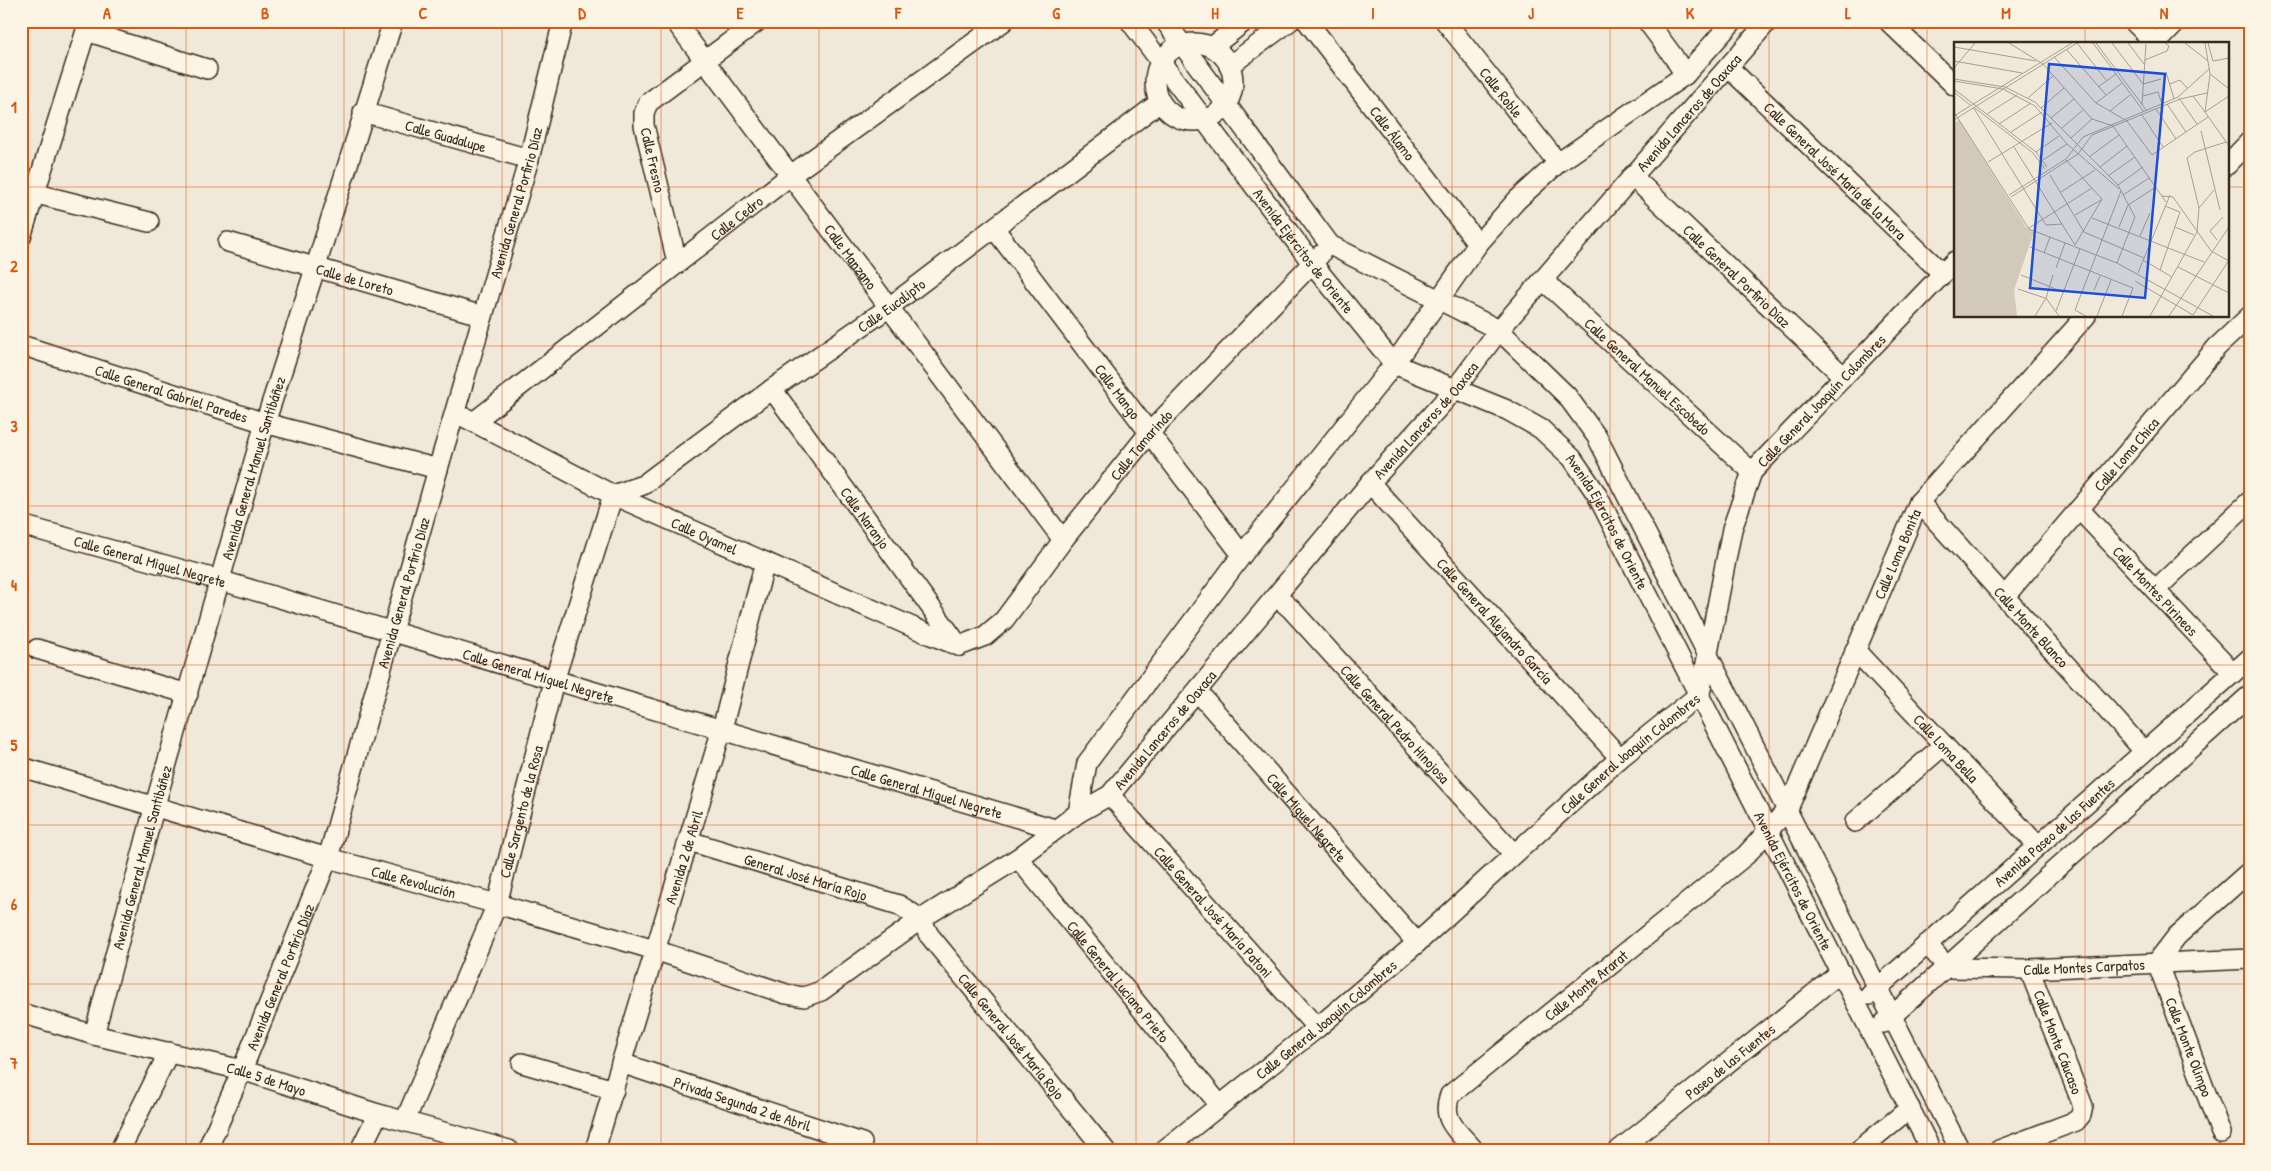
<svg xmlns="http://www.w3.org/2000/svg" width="2271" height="1171" viewBox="0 0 2271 1171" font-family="'Patrick Hand',sans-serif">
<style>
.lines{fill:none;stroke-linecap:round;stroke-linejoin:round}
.minor-casing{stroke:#3b2a1e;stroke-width:22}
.minor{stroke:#fcf5e5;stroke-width:19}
.grid{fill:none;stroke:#df570d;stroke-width:1;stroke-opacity:0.55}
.labels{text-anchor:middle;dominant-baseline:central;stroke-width:4;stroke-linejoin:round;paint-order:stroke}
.street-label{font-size:15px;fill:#3b2a1e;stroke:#fcf5e5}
.inset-road{fill:none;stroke:#a89d8e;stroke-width:1}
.view{fill:#1d4ed8;fill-opacity:0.15;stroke:#1d4ed8;stroke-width:2.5}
.inset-edge{fill:none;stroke:#3b2a1e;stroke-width:2.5}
.neatline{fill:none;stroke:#df570d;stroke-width:2}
.grid-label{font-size:16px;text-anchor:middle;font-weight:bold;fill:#df570d}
</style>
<rect width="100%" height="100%" fill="#f0e9d9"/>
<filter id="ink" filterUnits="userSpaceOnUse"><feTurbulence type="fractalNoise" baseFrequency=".02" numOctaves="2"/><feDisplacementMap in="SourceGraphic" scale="10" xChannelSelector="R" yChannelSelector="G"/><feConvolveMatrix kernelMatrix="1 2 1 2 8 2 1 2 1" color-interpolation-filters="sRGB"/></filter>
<g filter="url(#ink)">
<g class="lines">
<defs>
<g id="minor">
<path id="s1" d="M675 21 1063 540"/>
<path id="s2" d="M1130 21 1312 263 1394 364 1507 410 1541 429 1572 458 1596 493 1931 1150"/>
<path d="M1165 21 1330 245 1499 330 1567 396 1597 437 1960 1150"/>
<path id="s3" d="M1307 21 1478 244"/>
<path id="s4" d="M1445 21 1558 163"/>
<path d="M1647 21 1673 56 1685 75"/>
<path d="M1888 21 1955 86"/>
<path d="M2133 21 2156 44 2178 21"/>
<path d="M86 31 207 69"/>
<circle cx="1194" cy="82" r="39"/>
<path d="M1212 47 1245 21"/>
<path d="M1229 66 1290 21"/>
<path id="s5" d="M1728 67 1943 274"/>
<path id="s6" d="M363 112 529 159"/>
<path d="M2227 165 2250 141"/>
<path id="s7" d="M1632 176 1843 376"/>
<path d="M21 190 149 222"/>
<path id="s8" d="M994 228 1242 555"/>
<path d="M21 237 89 21"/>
<path id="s9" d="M228 242 483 316"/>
<path d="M677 262 644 125V113L648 103 758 21"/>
<path id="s10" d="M1543 280 1752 472"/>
<path id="s11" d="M21 345 265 423 438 469"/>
<path id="s12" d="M772 389 959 646"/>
<path id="s13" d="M466 418 613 495 926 633 959 646"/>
<path id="s14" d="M475 421 791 175 1004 21"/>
<path id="s15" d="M1370 483 1620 758"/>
<path id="s16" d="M1919 502 2144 751"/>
<path id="s17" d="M2079 509 2233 673"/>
<path id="s18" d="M21 525 219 580 1055 829"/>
<path d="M2155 590 2250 501"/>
<path id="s19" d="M2006 595 2217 347 2250 316"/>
<path id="s20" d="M1276 596 1291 609 1514 854"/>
<path id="s21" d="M959 646 985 636 1004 620 1063 540 1149 433 1320 255"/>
<path d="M37 649 188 694"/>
<path id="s22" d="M1855 650 2038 846"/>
<path id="s23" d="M1198 692 1417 943"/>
<path id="s24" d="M21 767 328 858 497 904 655 950 786 994 804 997 821 991 921 919 1018 858 1078 813 1110 795 1370 483 1456 388 1499 330 1768 21"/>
<path id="s25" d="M1110 795 1317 1028"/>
<path d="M1078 813 1087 763 1242 555 1394 364 1478 244 1517 200 1558 163 1685 75 1733 21"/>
<path d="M1855 822 1944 745"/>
<path id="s26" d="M689 841 899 905 921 919 929 935 1105 1150"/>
<path id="s27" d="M1018 858 1219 1104"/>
<path id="s28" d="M1927 944 1948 968 2029 969 2250 959"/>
<path id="s29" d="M1870 995 2250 658"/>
<path id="s30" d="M21 1013 94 1035 242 1070 378 1114 509 1150"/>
<path d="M1884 1023 2250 695"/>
<path id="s31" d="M94 1035 155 805 265 423 315 269 393 21"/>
<path d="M522 1063 614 1090"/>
<path id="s32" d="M621 1063 862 1143"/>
<path id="s33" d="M405 1121 497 904 554 681 613 495 643 485 659 473 772 389 888 308 1160 102"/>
<path d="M2221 1133 2157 962 2177 936 2250 871"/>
<path d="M120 1150 169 1052"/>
<path id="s34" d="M207 1150 242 1070 328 858 438 469 529 159 563 21"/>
<path d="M360 1150 378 1114"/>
<path id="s35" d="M595 1150 722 729 765 562"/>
<path id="s36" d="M1164 1150 1317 1028 1417 943 1620 758 1700 694 1732 529 1752 472 1955 261"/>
<path id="s37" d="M1474 1150C1459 1132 1440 1120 1450 1095L1746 855 1788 809 1919 502 2086 316"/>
<path id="s38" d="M1619 1150 1841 972"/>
<path d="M1859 1150 1910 1108"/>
<path d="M1999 1150 2076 1121 2081 1115 2083 1106 2029 969"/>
</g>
</defs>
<use href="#minor" class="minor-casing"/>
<use href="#minor" class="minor"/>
</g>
</g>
<path class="grid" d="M186 21V1150M344 21V1150M502 21V1150M661 21V1150M819 21V1150M977 21V1150M1136 21V1150M1294 21V1150M1452 21V1150M1610 21V1150M1769 21V1150M1927 21V1150M2085 21V44M21 187H1955M2227 187H2250M2085 316V1150M21 346H2250M21 506H2250M21 665H2250M21 825H2250M21 984H2250"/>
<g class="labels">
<g class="street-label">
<text stroke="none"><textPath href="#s4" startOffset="91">Calle Roble</textPath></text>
<text stroke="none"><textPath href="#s24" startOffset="2079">Avenida Lanceros de Oaxaca</textPath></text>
<text stroke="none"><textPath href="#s3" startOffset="141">Calle Álamo</textPath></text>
<text stroke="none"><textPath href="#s6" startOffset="86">Calle Guadalupe</textPath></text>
<text transform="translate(653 160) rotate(77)">Calle Fresno</text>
<text stroke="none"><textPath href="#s5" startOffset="149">Calle General José María de la Mora</textPath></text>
<text stroke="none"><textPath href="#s34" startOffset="998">Avenida General Porfirio Díaz</textPath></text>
<text stroke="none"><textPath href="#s14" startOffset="331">Calle Cedro</textPath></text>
<text stroke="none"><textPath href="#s2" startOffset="288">Avenida Ejércitos de Oriente</textPath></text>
<text stroke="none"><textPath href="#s1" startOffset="294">Calle Manzano</textPath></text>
<text stroke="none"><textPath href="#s7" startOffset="145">Calle General Porfirio Díaz</textPath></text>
<text stroke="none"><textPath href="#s9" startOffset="132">Calle de Loreto</textPath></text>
<text stroke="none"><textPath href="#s33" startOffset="999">Calle Eucalipto</textPath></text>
<text stroke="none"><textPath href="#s10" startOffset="142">Calle General Manuel Escobedo</textPath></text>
<text stroke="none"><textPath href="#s8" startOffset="205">Calle Mango</textPath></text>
<text stroke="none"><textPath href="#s11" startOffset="158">Calle General Gabriel Paredes</textPath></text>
<text stroke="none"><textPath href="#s36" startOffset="1032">Calle General Joaquín Colombres</textPath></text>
<text stroke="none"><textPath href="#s24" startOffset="1674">Avenida Lanceros de Oaxaca</textPath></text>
<text stroke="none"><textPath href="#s21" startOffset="275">Calle Tamarindo</textPath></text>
<text stroke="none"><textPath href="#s19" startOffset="185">Calle Loma Chica</textPath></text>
<text stroke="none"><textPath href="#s31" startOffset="589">Avenida General Manuel Santibáñez</textPath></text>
<text stroke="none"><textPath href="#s12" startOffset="159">Calle Naranjo</textPath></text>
<text stroke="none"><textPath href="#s2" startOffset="709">Avenida Ejércitos de Oriente</textPath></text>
<text stroke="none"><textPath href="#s13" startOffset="266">Calle Oyamel</textPath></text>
<text stroke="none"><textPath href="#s37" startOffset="785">Calle Loma Bonita</textPath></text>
<text stroke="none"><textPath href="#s18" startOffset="134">Calle General Miguel Negrete</textPath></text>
<text stroke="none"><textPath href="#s17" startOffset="112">Calle Montes Pirineos</textPath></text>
<text stroke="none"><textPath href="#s34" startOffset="592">Avenida General Porfirio Díaz</textPath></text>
<text stroke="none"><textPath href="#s15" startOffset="186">Calle General Alejandro García</textPath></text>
<text stroke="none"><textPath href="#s16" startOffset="168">Calle Monte Blanco</textPath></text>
<text stroke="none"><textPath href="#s18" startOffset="539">Calle General Miguel Negrete</textPath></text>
<text stroke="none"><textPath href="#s20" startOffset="175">Calle General Pedro Hinojosa</textPath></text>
<text stroke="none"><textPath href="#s24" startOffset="1269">Avenida Lanceros de Oaxaca</textPath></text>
<text stroke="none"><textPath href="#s22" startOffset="134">Calle Loma Bella</textPath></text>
<text stroke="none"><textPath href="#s36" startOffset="612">Calle General Joaquín Colombres</textPath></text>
<text stroke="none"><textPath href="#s18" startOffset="944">Calle General Miguel Negrete</textPath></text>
<text stroke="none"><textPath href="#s33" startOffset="331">Calle Sargento de la Rosa</textPath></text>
<text stroke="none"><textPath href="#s23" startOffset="166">Calle Miguel Negrete</textPath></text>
<text stroke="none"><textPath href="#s29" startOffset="246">Avenida Paseo de las Fuentes</textPath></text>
<text stroke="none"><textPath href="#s35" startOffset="306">Avenida 2 de Abril</textPath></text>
<text stroke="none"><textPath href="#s31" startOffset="184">Avenida General Manuel Santibáñez</textPath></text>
<text stroke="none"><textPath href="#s26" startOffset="122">General José María Rojo</textPath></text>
<text stroke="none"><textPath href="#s2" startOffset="1114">Avenida Ejércitos de Oriente</textPath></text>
<text stroke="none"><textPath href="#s24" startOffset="409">Calle Revolución</textPath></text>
<text stroke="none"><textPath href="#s25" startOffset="156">Calle General José María Patoni</textPath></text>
<text stroke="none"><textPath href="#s28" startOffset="168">Calle Montes Carpatos</textPath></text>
<text stroke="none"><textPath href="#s34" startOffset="188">Avenida General Porfirio Díaz</textPath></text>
<text stroke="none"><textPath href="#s27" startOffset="159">Calle General Luciano Prieto</textPath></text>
<text stroke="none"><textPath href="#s37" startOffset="239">Calle Monte Ararat</textPath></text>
<text stroke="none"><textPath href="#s36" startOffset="208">Calle General Joaquín Colombres</textPath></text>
<text stroke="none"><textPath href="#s26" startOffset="394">Calle General José María Rojo</textPath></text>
<text transform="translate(2058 1042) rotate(69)">Calle Monte Cáucaso</text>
<text transform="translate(2189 1047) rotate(69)">Calle Monte Olimpo</text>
<text stroke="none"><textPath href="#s38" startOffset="142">Paseo de las Fuentes</textPath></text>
<text stroke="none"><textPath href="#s30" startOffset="254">Calle 5 de Mayo</textPath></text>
<text stroke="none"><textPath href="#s32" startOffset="128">Privada Segunda 2 de Abril</textPath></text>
</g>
</g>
<g transform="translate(1954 42)">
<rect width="275" height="275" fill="#f0e9d9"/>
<path d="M5 78 72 185 80 190 60 248 63 274H0V81Z" fill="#d2c9ba"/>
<path class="inset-road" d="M55 1 89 22 138 77 159 84 212 160M123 1 153 39M139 1 190 70M142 1 193 69M158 1 189 42 207 37M174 1 190 22M231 1 254 19M251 1 256 32 251 70 275 104M254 1 259 19 275 16M0 5 82 19M112 7 152 53M100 15 142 61 173 79 198 113 254 75M191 18 213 9 215 4 211 1M0 19 68 31M0 26 21 1M212 30 220 57M256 32 275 47M0 37 51 45 81 60 164 143 181 175 163 221M0 39 49 47 81 64 113 102 165 147M216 42 226 38 233 46M144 45 162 32M0 47 82 110 93 125M0 50 16 63M189 54 204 50 208 62M239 54 251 70 275 54M74 56 99 34M225 56 243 82M142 61 168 41M213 62 232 90M188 63 192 2M19 65 92 183 108 182M21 66 79 111 91 127M87 66 110 46M202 67 222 97M156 69 176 53M0 70 75 187 163 221 259 274M33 72 63 53M188 73 209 105M0 74 118 1M97 76 120 57M0 78 123 1M45 82 77 61M108 86 129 68M247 89 266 168M57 90 88 70M117 96 138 77M60 105 121 203M82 110 105 94M135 115 165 93M89 118 113 102M112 118 148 157M34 120 98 81M146 125 173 104M96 133 130 190 190 216M154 134 181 115M164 143 189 125M107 150 141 128M55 153 112 117 129 95 224 55 255 27M169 153 195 136M208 154 219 155 257 209 275 219M57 155 124 112 138 93 226 57 253 51M245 166 260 148M121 173 147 158M138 176 250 220M165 185 174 163 202 145M221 185 240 193M75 186 138 146M186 194 196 171M263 198 256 189 269 175M121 203 148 157M76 205 179 246 168 274M90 211 96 195M189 218 218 235M224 225 275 251M102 226 111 201M206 228 226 170 211 164M184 231 216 153M67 233 109 250M181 239 239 273M64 247 91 256M140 248 146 234M92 256 105 274M102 269 126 207M239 273 275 218M81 274 92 256 99 233M132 274 121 268 167 149M143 274 157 238M196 274 243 190 245 166 233 116 241 110 272 100M215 274 275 185"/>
<path class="view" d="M95 22 211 32 191 256 76 246Z"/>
<rect width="275" height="275" class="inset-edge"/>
</g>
<rect width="2271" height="1171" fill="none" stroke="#fcf5e5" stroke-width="55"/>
<rect x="28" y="28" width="2216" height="1116" class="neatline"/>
<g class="grid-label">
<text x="107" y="19">A</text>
<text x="265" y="19">B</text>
<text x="423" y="19">C</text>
<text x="582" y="19">D</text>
<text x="740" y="19">E</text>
<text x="898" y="19">F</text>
<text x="1056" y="19">G</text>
<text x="1215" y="19">H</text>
<text x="1373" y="19">I</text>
<text x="1531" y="19">J</text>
<text x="1690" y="19">K</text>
<text x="1848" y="19">L</text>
<text x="2006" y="19">M</text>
<text x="2164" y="19">N</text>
<text x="14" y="113">1</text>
<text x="14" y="272">2</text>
<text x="14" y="432">3</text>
<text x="14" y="591">4</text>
<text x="14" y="751">5</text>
<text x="14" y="910">6</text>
<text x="14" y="1069">7</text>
</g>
</svg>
